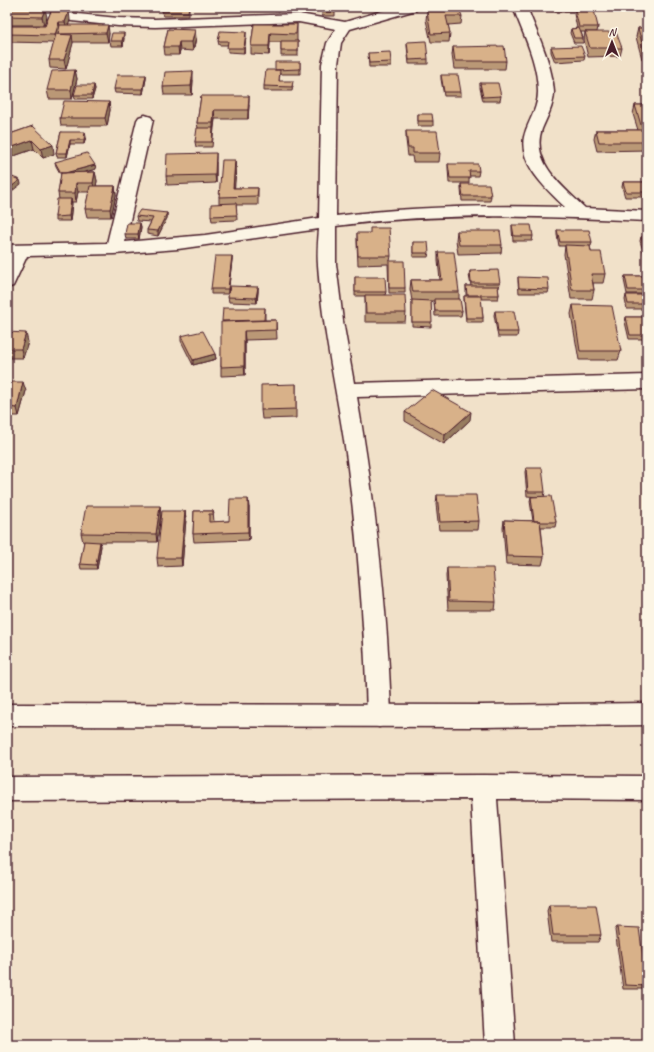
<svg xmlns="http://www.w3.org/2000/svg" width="654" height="1052" viewBox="0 0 654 1052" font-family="Caveat,sans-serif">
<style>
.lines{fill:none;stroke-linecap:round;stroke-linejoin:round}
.minor-casing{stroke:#4a1f2b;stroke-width:3}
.tertiary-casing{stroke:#4a1f2b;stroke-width:3}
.minor{fill:#fcf5e5;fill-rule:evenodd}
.tertiary{fill:#fcf5e5;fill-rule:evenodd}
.wall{fill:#ba9876;stroke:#4a1f2b}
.shaded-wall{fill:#977c60;stroke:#4a1f2b}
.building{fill:#d8b189;stroke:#4a1f2b}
</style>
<rect width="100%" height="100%" fill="#f1e1c9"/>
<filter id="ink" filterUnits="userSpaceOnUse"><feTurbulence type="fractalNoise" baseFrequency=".025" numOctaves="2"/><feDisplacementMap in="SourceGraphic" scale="8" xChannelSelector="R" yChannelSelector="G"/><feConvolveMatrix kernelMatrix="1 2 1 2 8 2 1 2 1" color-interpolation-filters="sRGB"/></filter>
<g filter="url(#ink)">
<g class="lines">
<defs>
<path id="minor" d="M7 7 118 18 155 19 299 14 345 22 395 7H418L416 10 350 29 341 43 338 64 336 216C412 206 489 205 565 207 545 188 514 160 526 130 531 117 538 106 538 92 538 62 523 34 513 7H527C537 34 552 62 554 92 554 105 547 117 542 129 530 162 564 188 585 208L647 211V221C544 216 439 212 336 226V264L343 321 354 383 647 375V389L357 397C375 502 388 609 391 716L388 724 379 727 370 724 367 716C365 630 358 545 347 460 338 395 322 330 318 265 317 253 318 241 319 229L178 249 114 254 27 256 13 286 7 288V261L9 257H7V245L107 243 137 120 139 117 145 115 151 117 153 120 125 242 205 235 319 218 322 64 327 43 336 29 299 22 155 27 118 26 7 14Z
M483 775 647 776V800L497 799 515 1045H485L471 799 7 801V777Z"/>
<path id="tertiary" d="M647 703V725L482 727 7 726V704L482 705Z"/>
</defs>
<use href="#minor" class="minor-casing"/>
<use href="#tertiary" class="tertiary-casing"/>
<use href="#minor" class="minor"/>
<use href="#tertiary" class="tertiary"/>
</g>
<path class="wall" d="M322 7H335V16H322Z
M549 7H592L591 10 598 27 597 32H581L583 38V43H574L570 33 571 29 577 28 574 14 575 11H550Z
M7 9 47 17 44 25H9L8 26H45L51 11 70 20 68 25 109 33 108 42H73L66 69 50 68 49 60 54 43 7 42Z
M189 9V16H163L162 12Z
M427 11 462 16 461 24 448 25 450 33 449 42H431L426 20Z
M254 24H297V41H298V56H281V42H270L269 55 251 54V46Z
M638 28H647V63V59H642L636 37Z
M168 29 196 38 193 51 180 50 179 55H165L164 47Z
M585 32 622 48 620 56 588 57 584 40Z
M246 36 244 53 228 52V45H219L218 41Z
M124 38 123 46H111L110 41Z
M407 42 428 59V64H409L407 46Z
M453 47 506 61 505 69H454L452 55Z
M551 47 585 56 584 60 555 62 551 52Z
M368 53 391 62V67H369Z
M300 62V74H280L279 81 293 86 292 91H264V86L275 70Z
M75 70 77 79 72 99H49L47 90Z
M146 75V79L143 94 115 93 114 89Z
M441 75 461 92V96H444L441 79Z
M193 80 192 95H164L163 87Z
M480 83 501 96 500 101H483L480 88Z
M94 85 95 89 92 99H75L74 95Z
M201 96 249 105 248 119H215L212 147H196L195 142 198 128 197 123Z
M109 102 110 110 107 126H61L60 118Z
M635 105H647V150L597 151 594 139 596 130H638L633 114Z
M418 114 433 121V126H418Z
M33 126 54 154 43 158 34 149 8 158 7 157V135Z
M406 131 440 153 439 162H413L412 156H408L406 140Z
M61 132 86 137 84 144H70L67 157H57L56 153Z
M235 160 236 168 234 188H258V205H236L237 220 212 221 211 216 219 204V197Z
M55 162 95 165 96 169 84 172H95L97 181 96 186H115L116 195 111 217H87L85 209 89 192H78L76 202H72L70 221H55V217L59 199 58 193 61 175 56 166Z
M216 162V183L167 185 166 176Z
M448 164 479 171 478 176H469V183H449L448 168Z
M623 182H647V197H625L622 187Z
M461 184 491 196 490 201H462L461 189Z
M167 213V218L158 236 147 234V230L151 222 137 221 136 216Z
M140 223 141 227 139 239H126L125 234Z
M512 225 533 236 532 241H513L512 230Z
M557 230 592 242 591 246H590L591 252 605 274 603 283H593L594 290 592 299H571L564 254 565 246H559L557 235Z
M457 231 502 245 501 253 458 254 456 240Z
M357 233 391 256 390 261 405 288V293H389L388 264 358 265 357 242Z
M641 237H647V260H646L640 241Z
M413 242 429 253 428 257H413Z
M438 252 459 292V299L462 311 461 316H435L434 301H431V327L412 326V301L410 289 411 280H440L438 261Z
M232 256V260L228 294H211V289Z
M470 271 500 283 499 288H498L499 295 498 299H481L483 318V322H466L464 301V296H466V286H471L469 275Z
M625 276H647V294H627L624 280Z
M355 277 386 292 385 295 406 313 405 322H365V296H355Z
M518 277 549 289 548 293H519L518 282Z
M258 287V292L257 303 229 302 228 297Z
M626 295H647V309H627L625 300Z
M573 305 621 351 618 360H579L571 314Z
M265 308V320H276L277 339 245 340V375L221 376V367L222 322Z
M495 311 518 332 517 337H498L494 315Z
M626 317H647V339H629L625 322Z
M7 332 28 342 23 358H7Z
M181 336 215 354 216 359 193 365 181 341Z
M7 382 26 391 19 416H7Z
M296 384V418L262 419 261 410Z
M405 412 470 420 444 444 405 421Z
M526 468 545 492 544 497 556 522 555 527H541L544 557 542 565 506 564 503 528 504 520 533 521 530 501 531 497H538L527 496 525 472Z
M437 495 479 521 478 530H439L436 504Z
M249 507V540L194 542 193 534 194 511H213L214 522 229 521Z
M185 511 186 519 182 566 158 567 157 558Z
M161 514 157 542H100L101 546 97 569H81L80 564 84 542H83L81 533Z
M447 568 496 602 495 610H448L446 576Z
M549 905 601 935 598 942H551L547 911Z
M617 927 647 986 645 989H623L615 930Z"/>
<path class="shaded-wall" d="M45 9 47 17 44 25 42 17Z
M69 11 70 20 67 30 65 22Z
M7 17 9 25 7 29Z
M59 22 61 30 58 34V38L56 43 55 35Z
M108 25 109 33 108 42 106 33Z
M195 30 196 38 193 51 192 42Z
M246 32V36L244 53V48Z
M124 33V38L123 46 122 41Z
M270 33V42L269 55V46Z
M72 35 73 43 66 69 64 60Z
M179 42 180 50 179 55 178 47Z
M75 70 77 79 72 99 71 90Z
M193 71V80L192 95 191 86Z
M146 75V79L143 94V89Z
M94 85 95 89 92 99V95Z
M249 96V105L248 119V110Z
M109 102 110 110 107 126 105 118Z
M214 110 215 119 213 131V123Z
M85 132 86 137 84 144V140Z
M32 140 34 149 8 158 7 149Z
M70 140V144L67 157V153Z
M53 145 54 154 43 158 41 149Z
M216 153V183L215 175Z
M235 160 236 168 234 197 233 188Z
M95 165 96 169 63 178 62 174Z
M95 172 97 181 95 192 93 183Z
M20 180 21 184 7 195V190Z
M76 183 78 192 76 202 75 193Z
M115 186 116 195 111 217 110 209Z
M71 199 72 204 70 221 69 216Z
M167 213V218L158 236V231Z
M140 223 141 227 139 239 138 234Z
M232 256V260L228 294V289Z
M258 287V292L257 303 256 298Z
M244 331 245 340V375L244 366Z
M26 333 28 342 23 358 21 349Z
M215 354 216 359 193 365V360Z
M23 382 26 391 19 416 17 408Z
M471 412 470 420 444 444 445 435Z
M248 499 249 507V540L248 532Z
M160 506 161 514 157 542 156 534Z
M185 511 186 519 182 566 181 558Z
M100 542 101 546 97 569 96 565Z"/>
<path class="building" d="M163 7H189L188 12H162Z
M322 7H335V12H322Z
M7 9H45L42 17 7 16Z
M575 10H594L598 27H579Z
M51 11H69L65 22H59L55 35 7 34V26H45Z
M427 11H460L462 16H446L450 33 431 34Z
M254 24H297L296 34 270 33 269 46H251Z
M60 25H108L106 33 58 34Z
M579 28 583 38H574L571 29Z
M638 28H647V51H644Z
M168 29 195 30 192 42H179L178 47H164Z
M220 31 246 32 244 48H227L228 41H218Z
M585 32H616L622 48H590Z
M112 33H124L122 41H110Z
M56 34 72 35 64 60H49Z
M281 41H298V51H281Z
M426 41 428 59 409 60 407 42Z
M504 46 506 61H455L453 47Z
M581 46 585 56 555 57 551 47Z
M390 52 391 62 369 63 368 53Z
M275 62H300V69L275 70Z
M75 70 71 90H47L52 71Z
M266 70H280L279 81H293L292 87 264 86Z
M193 71 191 86 163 87 165 72Z
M117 75H146L143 89H114Z
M441 75H458L461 92H444Z
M480 83H498L501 96 483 97Z
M77 85H94L92 95H74Z
M201 96H249L248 110H214L213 123H197Z
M64 101 109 102 105 118H60Z
M635 105H647V125H641Z
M418 114H432L433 121H418Z
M33 126 53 145 41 149 32 140 7 149V135Z
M197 128H213L212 142H195Z
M596 130H646L647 133V142H599Z
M406 131H437L440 153H413V148H408Z
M61 132H85L84 140H70L67 153H56Z
M87 153 95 165 65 173H61L55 162Z
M216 153 215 175 166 176 167 154Z
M222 160H235L233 188H258L257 196 219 197Z
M448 164H478L479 171H469L470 178H450Z
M95 172 93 183H76L75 193H58L61 173Z
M7 175 20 180 7 190Z
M623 182H647V192H626Z
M461 184H489L491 196H463Z
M90 186H115L110 209H85Z
M57 199H71L69 216 55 217Z
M236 203 237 215 211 216V204Z
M140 210 167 213 158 231 147 230 153 218 136 216Z
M127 223H140L138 234H125Z
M512 225H531L533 236H514Z
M370 228H389L391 256H358L357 233H370Z
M557 230H589L592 242H560Z
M457 231H500L502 245H459Z
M641 237H647V256Z
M413 242H428L429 253H413Z
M565 245 590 246 591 252H601L605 274H591L594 290H572Z
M438 252H454L459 292H413L411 280H442Z
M215 256H232L228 289H211Z
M389 261H404L405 288H389Z
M498 270 500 283H471L470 271Z
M625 276H647V290H628Z
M355 277H385L386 292H355Z
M518 277 548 278 549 289 519 288Z
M230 286 258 287 256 298 228 297Z
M466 286H498L499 295H467Z
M365 295H405L406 313H366Z
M626 295H647V304H628Z
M464 296H481L483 318H466Z
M434 299H460L462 311H435Z
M412 300 431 301 432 322H412Z
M573 305 612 306 621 351H580Z
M223 308H265L264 320 222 321Z
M495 311H514L518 332H498Z
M626 317H647V335H630Z
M276 320V330L244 331V366L221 367V322Z
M203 331 215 354 193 360 181 336Z
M7 332 26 333 21 349H7Z
M7 382H23L17 408 7 407Z
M296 384V409L261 410V385Z
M432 390 471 412 445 435 405 412Z
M526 468H542L545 492H528Z
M437 495H476L479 521 440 522Z
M551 496 556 522H540V521H534L531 497Z
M230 499H248V532L193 534 194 511H213L214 514H209V522L229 521Z
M86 506H160L156 534 81 533Z
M162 511H185L181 558H157Z
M504 520 540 521 544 557 507 556Z
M84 541 100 542 96 565 80 564Z
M447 568H493L496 602 449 601Z
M549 905H596L601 935H553Z
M617 927 639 928 647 986 625 985Z"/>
</g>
<rect width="654" height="1052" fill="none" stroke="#fcf5e5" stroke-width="24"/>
<rect x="12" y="12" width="630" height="1028" fill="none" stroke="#4a1f2b" stroke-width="1.5" filter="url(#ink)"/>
<g transform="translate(612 42)" stroke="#fcf5e5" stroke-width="3" paint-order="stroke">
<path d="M0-3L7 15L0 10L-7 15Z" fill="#4a1f2b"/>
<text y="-6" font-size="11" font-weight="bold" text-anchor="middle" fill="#4a1f2b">N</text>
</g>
</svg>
